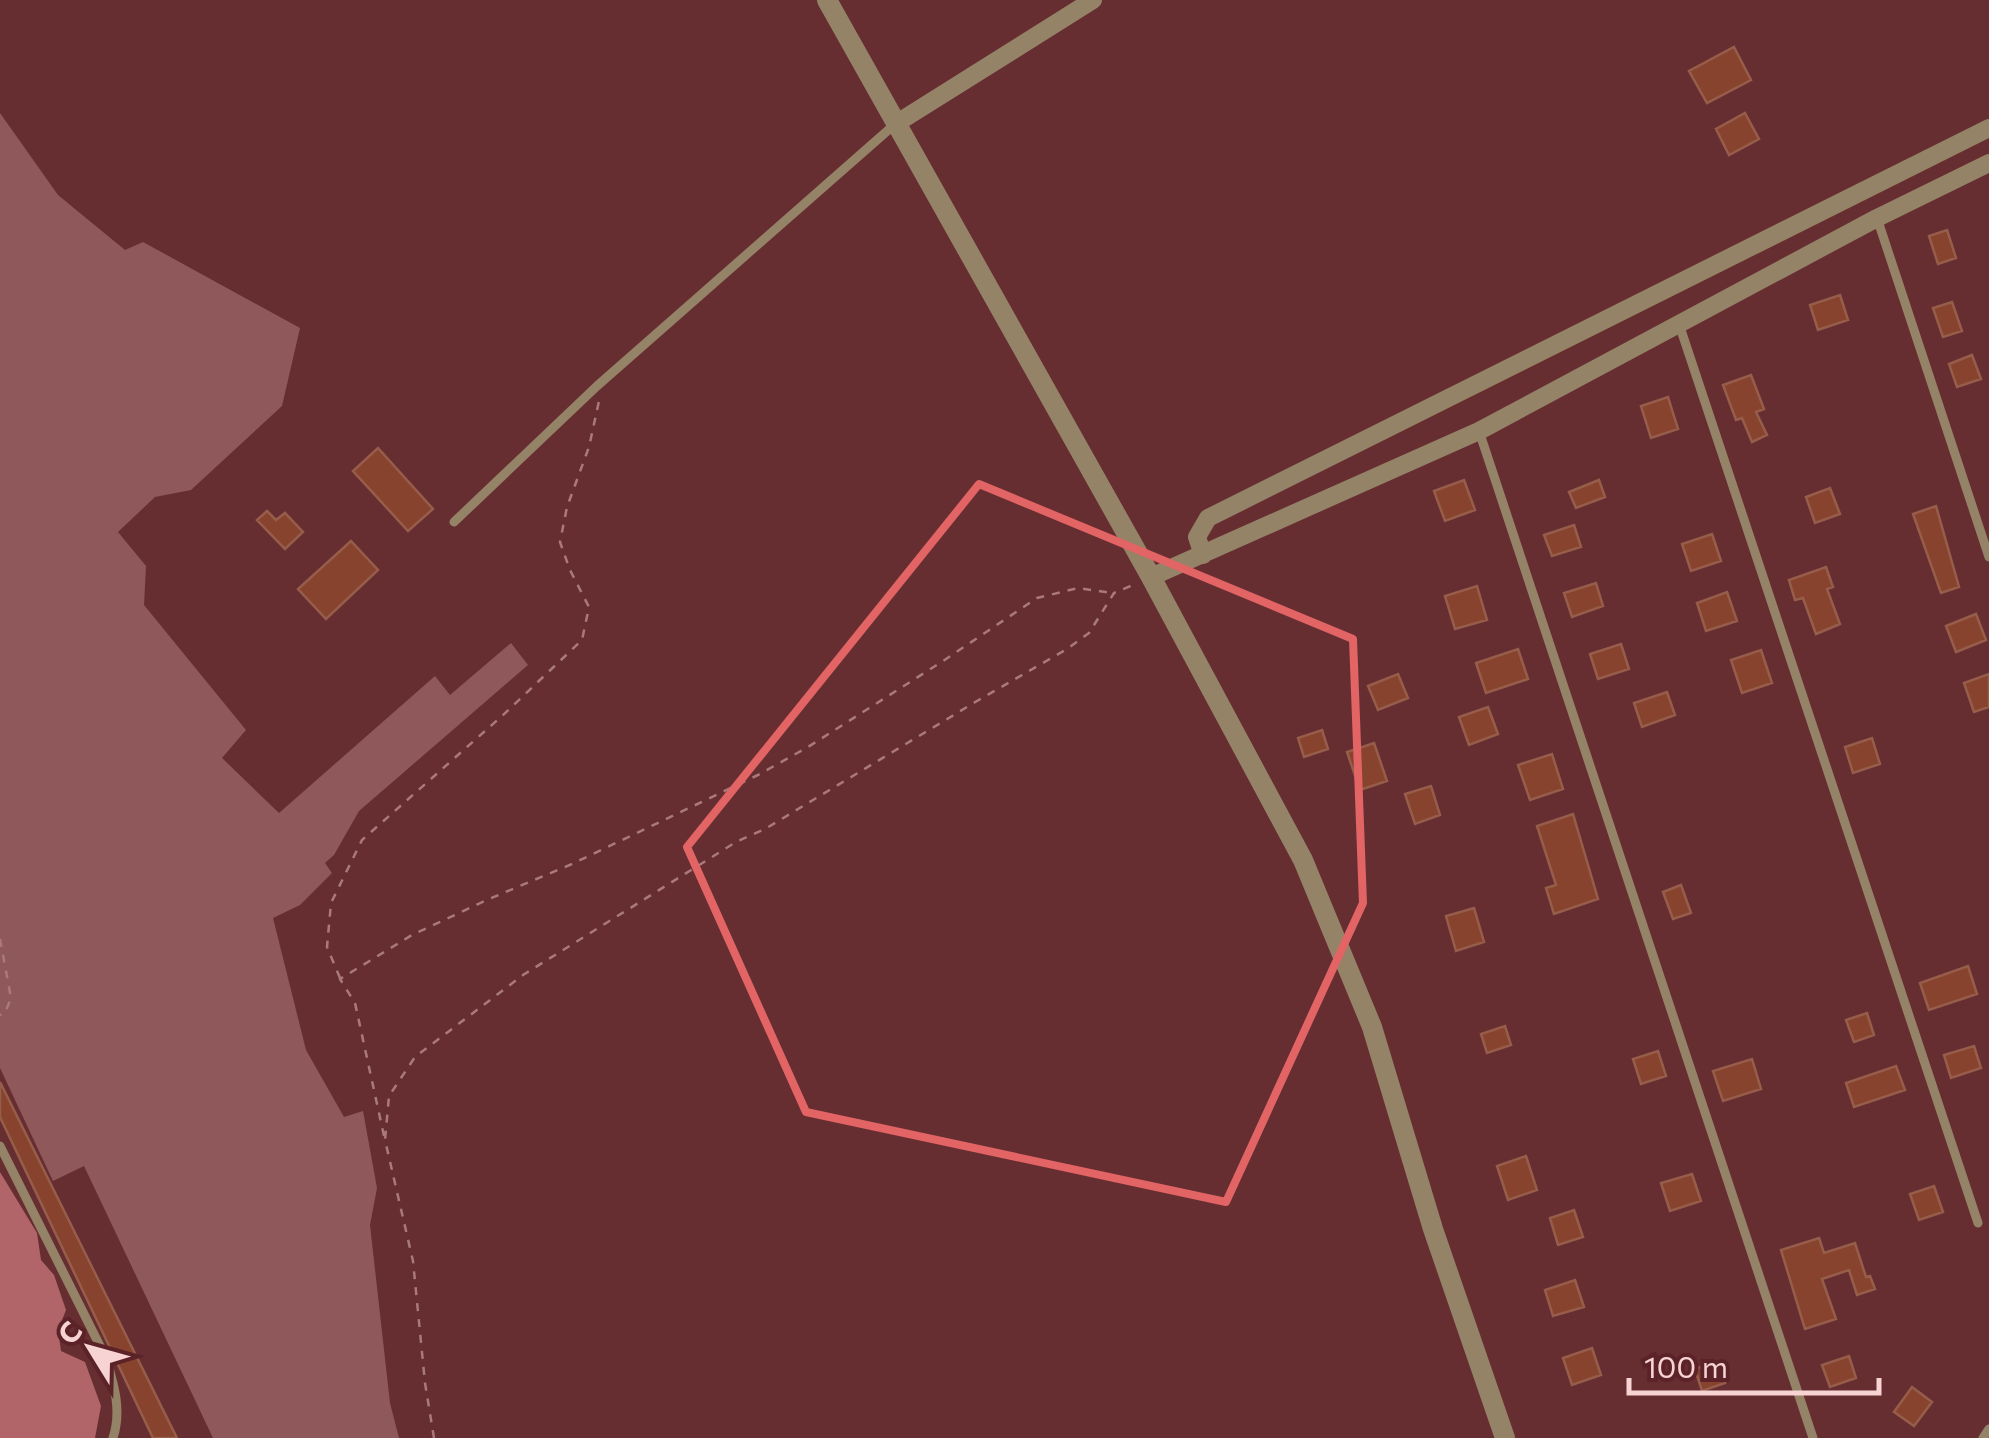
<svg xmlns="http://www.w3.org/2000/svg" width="1989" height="1438" viewBox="0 0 1989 1438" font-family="Commissioner,sans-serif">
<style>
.green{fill:#8f585a}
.forest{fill:#b16568}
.building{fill:#87432e;stroke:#975d4b;stroke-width:2.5}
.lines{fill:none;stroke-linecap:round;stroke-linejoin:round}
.path{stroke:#a9797c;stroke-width:2.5;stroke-dasharray:8 8;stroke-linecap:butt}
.service{stroke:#958368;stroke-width:9}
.minor{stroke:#958368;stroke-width:18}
.tertiary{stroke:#958368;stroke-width:20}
.marked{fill:none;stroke:#e26464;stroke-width:8;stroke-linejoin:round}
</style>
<rect width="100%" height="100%" fill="#672e32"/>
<path class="green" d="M0 113 58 195 125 250 143 242 300 328 282 406 191 490 155 497 118 532 146 566 144 605 246 730 222 758 279 813 435 676 450 695 511 643 528 665 359 811 334 855 325 863 332 873 300 905 273 918 306 1050 344 1117 363 1111 377 1188 370 1225 390 1403 399 1438H213L84 1166 53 1181 0 1068Z"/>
<path class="forest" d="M0 1172 37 1233 41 1260 54 1275 66 1310 58 1330 61 1351 85 1362 101 1406 95 1438H0Z"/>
<path class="building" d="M1734 47 1751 80 1707 103 1689 71Z
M1745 113 1759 139 1729 155 1716 129Z
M1947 230 1956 258 1938 264 1929 236Z
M1840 295 1848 320 1818 330 1810 305Z
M1952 302 1962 331 1943 337 1933 308Z
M1972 355 1981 379 1957 387 1949 364Z
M1751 375 1764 409 1756 412 1767 435 1752 442 1742 418 1736 420 1723 385Z
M1668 397 1678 429 1651 438 1641 406Z
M378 448 433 509 408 531 353 471Z
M1464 480 1475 510 1445 521 1434 491Z
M1599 480 1605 497 1576 508 1569 492Z
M1830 488 1840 514 1815 523 1806 497Z
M1936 506 1959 587 1941 593 1913 514Z
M267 511 276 520 285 513 303 532 285 549 257 520Z
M1574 525 1581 547 1552 556 1544 535Z
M1712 534 1721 561 1691 571 1682 544Z
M351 541 378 570 326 619 298 589Z
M1826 567 1833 587 1827 589 1840 624 1816 634 1803 598 1795 600 1789 580Z
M1596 583 1603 606 1572 617 1564 593Z
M1477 586 1487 620 1455 629 1445 596Z
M1727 592 1737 621 1706 631 1697 603Z
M1976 614 1986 640 1956 652 1946 626Z
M1621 644 1629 669 1598 679 1590 654Z
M1518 649 1528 679 1486 693 1476 663Z
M1761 650 1772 683 1742 693 1731 660Z
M1398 674 1408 698 1378 710 1368 686Z
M1989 674V707L1974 712 1964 683Z
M1667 692 1675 715 1642 727 1634 703Z
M1488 707 1498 734 1469 745 1459 717Z
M1322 730 1328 749 1304 757 1298 738Z
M1872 738 1880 764 1853 773 1845 747Z
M1374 743 1387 781 1360 790 1347 752Z
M1552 754 1563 789 1530 800 1518 765Z
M1431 786 1440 815 1415 824 1405 794Z
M1573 814 1598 899 1554 914 1546 888 1556 885 1537 826Z
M1681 885 1691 913 1673 919 1663 892Z
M1474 908 1484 942 1456 951 1446 916Z
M1968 966 1977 994 1929 1010 1920 983Z
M1867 1013 1874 1035 1854 1042 1846 1020Z
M1505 1026 1511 1045 1487 1053 1481 1034Z
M1974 1046 1981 1068 1951 1078 1944 1055Z
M1658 1051 1666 1076 1641 1084 1633 1059Z
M1752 1059 1761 1089 1723 1101 1713 1071Z
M1896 1066 1905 1090 1854 1107 1846 1083Z
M0 1082 177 1438H153L0 1117Z
M1526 1156 1537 1190 1508 1200 1497 1166Z
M1692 1174 1701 1201 1670 1211 1661 1183Z
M1934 1186 1943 1212 1919 1220 1910 1194Z
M1574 1210 1583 1237 1558 1245 1550 1218Z
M1819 1238 1824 1253 1855 1243 1866 1277 1870 1276 1875 1289 1857 1295 1849 1270 1822 1279 1836 1319 1805 1329 1781 1250Z
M1575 1280 1584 1307 1553 1316 1545 1290Z
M1592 1348 1601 1375 1572 1385 1563 1358Z
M1849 1356 1856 1378 1830 1387 1822 1365Z
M1718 1361 1725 1383 1702 1391 1695 1369Z
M1912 1387 1932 1402 1914 1426 1894 1412Z"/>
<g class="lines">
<path class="path" d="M0 939 11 998 5 1013 0 1015
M340 978 327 947 331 903 362 840 502 716 582 640 589 607 570 570 560 542 567 507 589 447 599 401
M384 1136 355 1003 340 979 412 935 489 899 572 864 758 775 808 747 943 661 1037 598 1078 588 1112 593
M434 1438 425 1383 413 1261 385 1140 389 1096 415 1057 523 975 736 842 765 829 977 701 1067 649 1089 633 1114 593 1133 585"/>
<path class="service" d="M1877 218 1989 557
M1679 324 1978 1223
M1479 431 1813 1438
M454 522 597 386 894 125
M0 1146 106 1358C114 1385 122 1410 113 1438
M1983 1438 1989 1429"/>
<path class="minor" d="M897 123 1093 0
M1203 555 1197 537 1208 518 1989 128
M1151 577 1479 431 1877 218 1989 163"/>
<path class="tertiary" d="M827 0 1151 577 1303 860 1372 1027 1433 1229 1505 1438"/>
</g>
<path class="marked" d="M979 484 1353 639 1363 903 1226 1202 806 1112 687 847Z"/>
<g transform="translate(90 1348) rotate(307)" stroke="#5b2328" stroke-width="8" paint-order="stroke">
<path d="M0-8L18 38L0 25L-18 38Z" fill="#f8d3d4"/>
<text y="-15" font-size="28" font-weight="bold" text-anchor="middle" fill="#f8d3d4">С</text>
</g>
<path d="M1629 1378v15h250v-15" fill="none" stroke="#f8d3d4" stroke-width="5"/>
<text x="1644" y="1378" font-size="30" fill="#f8d3d4" stroke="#5b2328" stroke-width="8" paint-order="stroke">100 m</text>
</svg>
